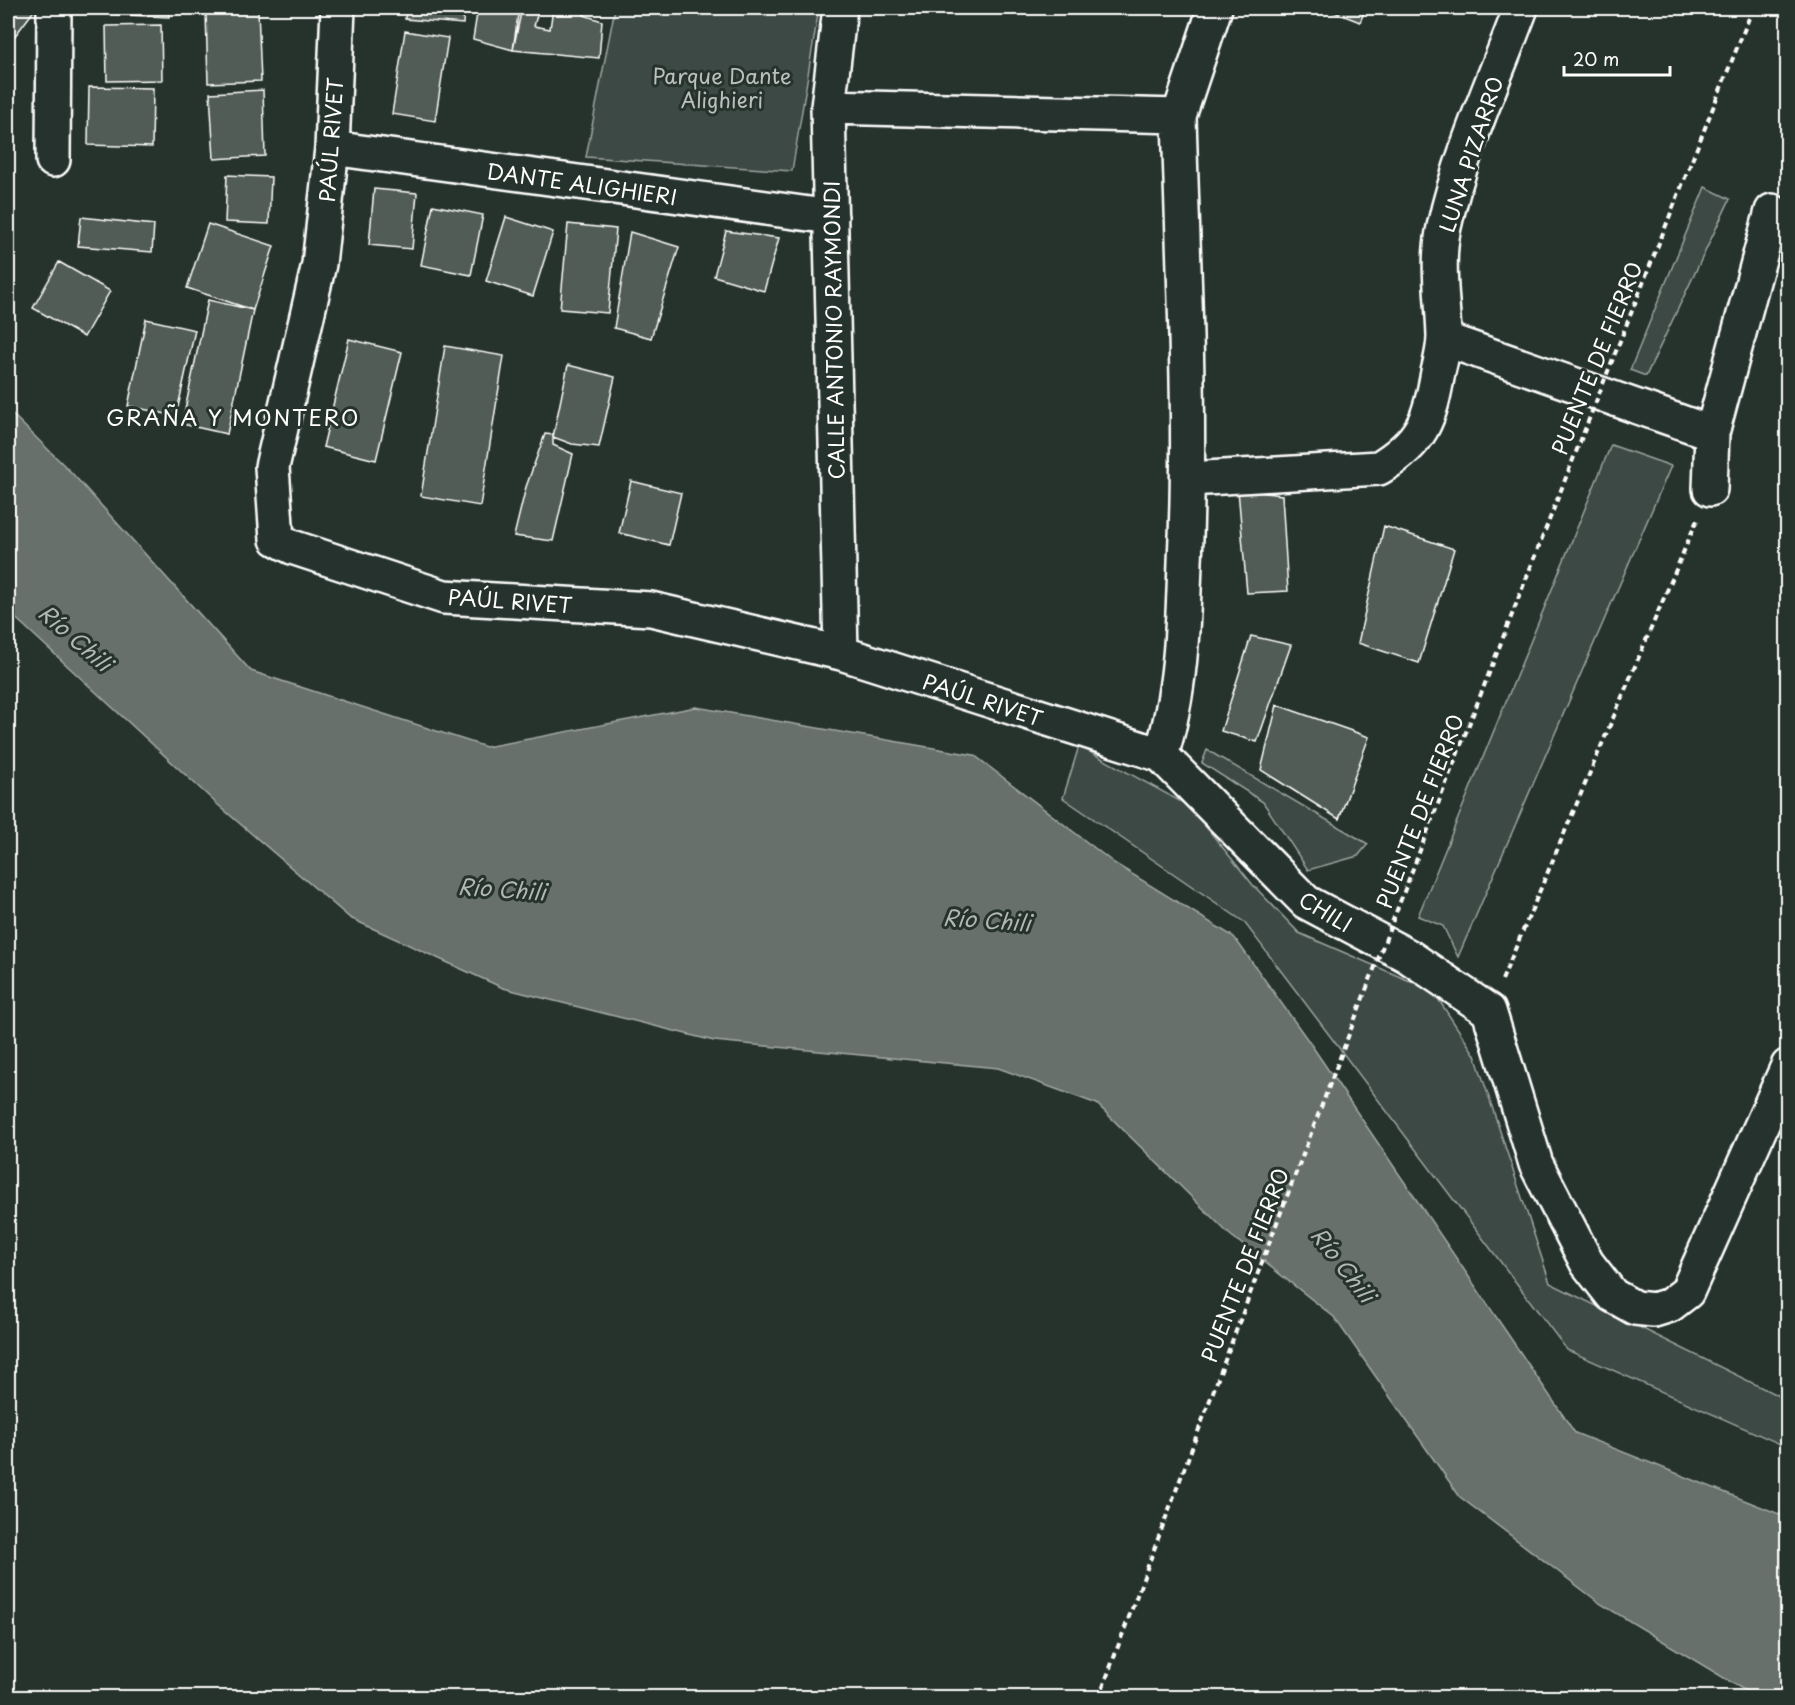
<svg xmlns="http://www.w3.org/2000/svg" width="1795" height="1705" viewBox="0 0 1795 1705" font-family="'Playpen Sans',sans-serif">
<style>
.green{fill:#3e4944;stroke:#9ea4a2;stroke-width:1.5}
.water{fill:#67706c;stroke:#a4a9a7;stroke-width:1.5}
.building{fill:#515c57;stroke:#fff;stroke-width:1.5}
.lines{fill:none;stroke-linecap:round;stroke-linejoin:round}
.minor-casing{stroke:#fff;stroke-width:38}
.path{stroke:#fff;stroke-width:4;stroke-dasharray:6 4.5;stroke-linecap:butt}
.minor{stroke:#26332d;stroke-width:33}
.path-bridge{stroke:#fff;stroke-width:4;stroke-dasharray:6 4.5;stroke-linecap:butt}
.labels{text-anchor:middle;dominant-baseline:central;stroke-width:6;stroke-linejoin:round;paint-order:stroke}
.park-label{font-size:21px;fill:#bbbfbe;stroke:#26332d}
.street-label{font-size:21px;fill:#fff;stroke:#26332d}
.neighbourhood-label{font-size:22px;letter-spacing:1.5px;fill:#fff;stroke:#26332d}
.water-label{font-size:22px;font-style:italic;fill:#b3b8b6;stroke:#26332d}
</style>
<rect width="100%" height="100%" fill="#26332d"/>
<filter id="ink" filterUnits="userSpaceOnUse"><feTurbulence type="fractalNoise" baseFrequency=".0167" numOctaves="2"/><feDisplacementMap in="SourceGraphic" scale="12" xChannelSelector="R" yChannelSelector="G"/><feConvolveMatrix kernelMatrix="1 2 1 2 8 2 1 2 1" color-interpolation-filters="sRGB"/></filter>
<g filter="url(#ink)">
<path class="green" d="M615 8H819L792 171 586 157Z
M1705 187 1730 199 1646 376 1630 370Z
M1611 445 1671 466 1458 957 1443 926 1418 916Z
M1079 746 1189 806 1253 885 1299 933 1433 991 1475 1055 1550 1283 1787 1400V1447L1567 1350 1244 922 1063 798Z
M1207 750 1368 844 1358 856 1308 870 1263 802 1202 763Z"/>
<path class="water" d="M8 410 70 471 251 671 486 747 696 707 974 755 1114 863 1234 937 1310 1043 1575 1433 1787 1517V1695L1749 1693 1601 1604 1460 1497 1334 1317 1229 1234 1097 1104 998 1068 714 1041 503 988 350 918 217 804 8 611Z"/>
<path class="building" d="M8 8H36L8 45Z
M106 8H169V17L106 14Z
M406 8H464L463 24 405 19Z
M478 8H519L513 50 473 39Z
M522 8H539L534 26 550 29 553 8H586L584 15 602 21 599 58 513 50Z
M1324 8H1366L1360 22Z
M258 10 261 81 208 83 206 12Z
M161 25 162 80 107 81 106 26Z
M405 31 448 38 435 121 392 114Z
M89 87 153 88 152 147 88 145Z
M263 90 265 156 214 159 210 93Z
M227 175 271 177 269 224 225 222Z
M374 189 417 193 412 249 369 245Z
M433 205 483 215 471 275 421 265Z
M81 217 154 225 152 252 78 246Z
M506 217 553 232 533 296 486 281Z
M208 224 274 246 253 310 187 288Z
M568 224 616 229 608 313 560 309Z
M726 231 779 238 764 291 714 276Z
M630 232 679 247 651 338 614 328Z
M59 262 110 291 84 337 33 308Z
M208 300 253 310 227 434 182 424Z
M146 319 195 330 176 416 128 406Z
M349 339 402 352 376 460 323 447Z
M445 346 504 356 480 506 421 496Z
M568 365 615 377 599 447 572 444 553 437Z
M545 434 553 435V445L573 454 553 541 514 536 526 487Z
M631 481 681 493 669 545 619 533Z
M1238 490 1282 495 1288 591 1247 593Z
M1384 526 1454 549 1419 663 1358 643Z
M1251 636 1291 645 1257 742 1221 731Z
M1277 705 1369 737 1339 819 1261 770Z"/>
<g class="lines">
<defs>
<path id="minor" d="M338 8 332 148 319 264 272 467 277 539 292 547 444 597 651 609 841 653 1161 755 1306 902 1408 956 1489 1011 1536 1164 1587 1263 1612 1295 1635 1308 1654 1310 1670 1305 1687 1292 1788 1066
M840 8 828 107 841 653
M828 107 1179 116 1215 8
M332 148 831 217
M53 160 54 8
M1444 339 1712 433
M1189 479 1379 468C1422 442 1430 420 1438 372 1441 360 1444 348 1444 336 1443 299 1436 263 1444 227 1460 153 1495 78 1521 8
M1710 489 1712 433 1772 211
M1161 755C1181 693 1183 626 1185 562 1192 413 1183 264 1179 116"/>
</defs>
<use href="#minor" class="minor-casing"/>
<path class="path" d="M1502 980 1697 520"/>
<use href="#minor" class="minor"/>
<path class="path-bridge" d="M1099 1698C1308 1131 1528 568 1753 8"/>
</g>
</g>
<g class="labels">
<g class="park-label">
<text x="722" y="75">Parque Dante<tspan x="722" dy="24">Alighieri</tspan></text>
</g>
<g class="street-label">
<text transform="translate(330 140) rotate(-86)">PAÚL RIVET</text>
<text transform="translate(1470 154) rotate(-72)">LUNA PIZARRO</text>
<text transform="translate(582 183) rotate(8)">DANTE ALIGHIERI</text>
<text transform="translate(833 330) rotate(-91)">CALLE ANTONIO RAYMONDI</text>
<text transform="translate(1596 358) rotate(-68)">PUENTE DE FIERRO</text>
<text transform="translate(510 600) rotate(4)">PAÚL RIVET</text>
<text transform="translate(983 699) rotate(18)">PAÚL RIVET</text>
<text transform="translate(1419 811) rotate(-69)">PUENTE DE FIERRO</text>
<text transform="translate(1326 911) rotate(31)">CHILI</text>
<text transform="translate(1244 1265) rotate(-69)">PUENTE DE FIERRO</text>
</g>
<g class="neighbourhood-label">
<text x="233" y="416">GRAÑA Y MONTERO</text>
</g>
<g class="water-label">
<text transform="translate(76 637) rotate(41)">Río Chili</text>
<text transform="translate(502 888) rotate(4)">Río Chili</text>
<text transform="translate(987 919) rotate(4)">Río Chili</text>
<text transform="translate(1344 1264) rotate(52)">Río Chili</text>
</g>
</g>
<rect width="1795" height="1705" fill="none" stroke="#26332d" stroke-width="30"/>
<rect x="15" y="15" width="1765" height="1675" fill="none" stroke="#fff" stroke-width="2" filter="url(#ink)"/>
<path d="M1564 66v9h106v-9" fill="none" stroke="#ffffff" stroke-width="3"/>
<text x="1573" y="66" font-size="18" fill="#ffffff" stroke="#26332d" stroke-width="4.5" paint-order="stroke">20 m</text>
</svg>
